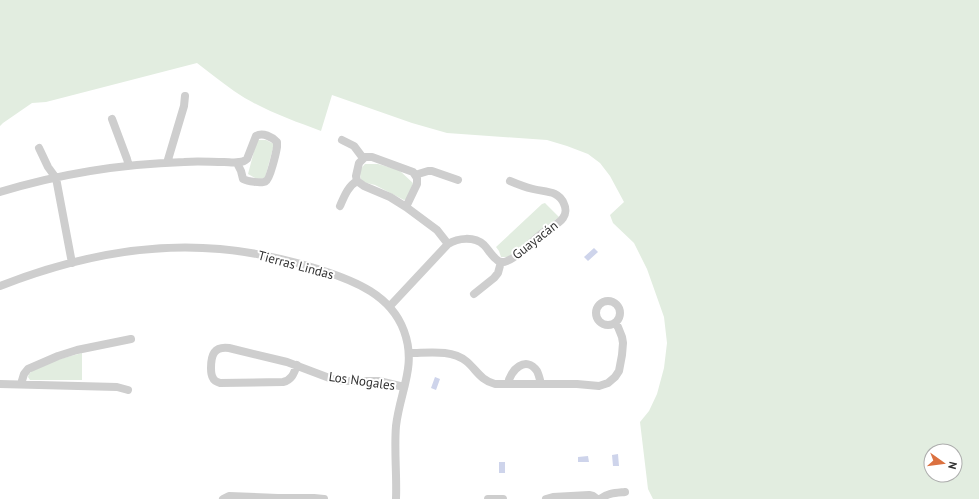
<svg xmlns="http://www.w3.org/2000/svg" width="979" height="499" viewBox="0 0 979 499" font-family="'PT Sans',sans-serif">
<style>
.green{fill:#e2ede0;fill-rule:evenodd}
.water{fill:#ced4eb}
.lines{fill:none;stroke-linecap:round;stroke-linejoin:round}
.street{stroke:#cecece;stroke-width:8}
.labels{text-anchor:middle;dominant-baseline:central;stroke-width:4;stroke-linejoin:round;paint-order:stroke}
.street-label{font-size:13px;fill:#313131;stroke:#fff}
</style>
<rect width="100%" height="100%" fill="#fff"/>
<path class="green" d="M0 0H979V499H653L648 489 640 422 649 411 657 394 664 368 667 343 664 317 647 269 634 243 613 223 610 215 624 202 610 176 600 163 588 154 567 146 547 140 447 133 412 123 332 95 321 131C291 120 260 109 234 91 221 82 209 72 197 63L46 102 32 103 3 123 0 126ZM931 451H955V475H931Z
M257 140H266L274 144 265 178 257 179 248 174Z
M365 164H378L399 170 413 183 407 199 404 200 375 185 363 182 361 179C359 173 360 169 365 164Z
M545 203 559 217 508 257H501L499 251 496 247 542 204Z
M82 353V380H30L28 377 29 374 32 371 56 360Z"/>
<path class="water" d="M594 248 598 252 588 261 584 257Z
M435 377 440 379 436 390 431 388Z
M618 454 619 466H613L612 455Z
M588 456 589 462H578V457Z
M499 462H505V473H499Z"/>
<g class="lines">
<path class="street" d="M112 119 127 159 129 166
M342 140 354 146 363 158
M39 148 48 167 56 178 72 263
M167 163 184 106 185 96
M415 175 428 171H432L458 180
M0 192C59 174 122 164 184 162 197 161 211 162 224 162 229 162 234 163 239 162 242 162 245 161 247 159L256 136C263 132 272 137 277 142V147C276 153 270 179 266 181 262 184 247 181 243 179L241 171 237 163
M340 206C344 197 348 186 357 181
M406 207 417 184V178L413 172 372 157H365L359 163 356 176 357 181 364 186 390 197 406 207 437 230 448 244
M0 286C69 259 145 242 220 249 255 252 289 260 321 270 355 281 391 295 404 331 417 366 400 391 396 426 394 450 397 475 396 499
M474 294 494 278 498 273 501 262
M596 313a12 12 0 1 1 24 0a12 12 0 1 1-24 0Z
M390 306 448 244C458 238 474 236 484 245 488 249 491 255 496 259 499 262 503 263 507 261 519 257 534 238 545 231 551 227 559 224 563 218 566 214 566 208 564 204 559 190 544 192 533 189 525 187 517 184 510 181
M409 353C428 353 451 349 466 361 477 370 480 380 495 384H577L599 386 608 383 615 377 619 371 622 355 623 343 622 337 618 327 615 323
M297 365C294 373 292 380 283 382L220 383C217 382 214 381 213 378 211 375 211 371 211 368 211 355 214 346 229 348L287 362 332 379 346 381H379L404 387
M0 384 117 387 128 390
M21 384 24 374 28 369 58 356 77 350 131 339
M508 384C510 370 526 355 537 371 539 375 540 380 541 384
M223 499 229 496 278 498H314L324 499
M488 499H503
M546 499 553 497 589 495 593 496 597 499
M600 499C608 493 615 493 625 492"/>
</g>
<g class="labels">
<g class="street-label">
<text transform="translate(535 240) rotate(-38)">Guayacán</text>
<text transform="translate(296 265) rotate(15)">Tierras Lindas</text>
<text transform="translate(362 381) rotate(8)">Los Nogales</text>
</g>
</g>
<g transform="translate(943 463) rotate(104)"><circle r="19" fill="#ffffff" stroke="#adadad"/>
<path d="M0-3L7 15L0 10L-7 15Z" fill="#db7140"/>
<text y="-6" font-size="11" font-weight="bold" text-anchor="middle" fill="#313131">N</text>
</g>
</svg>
